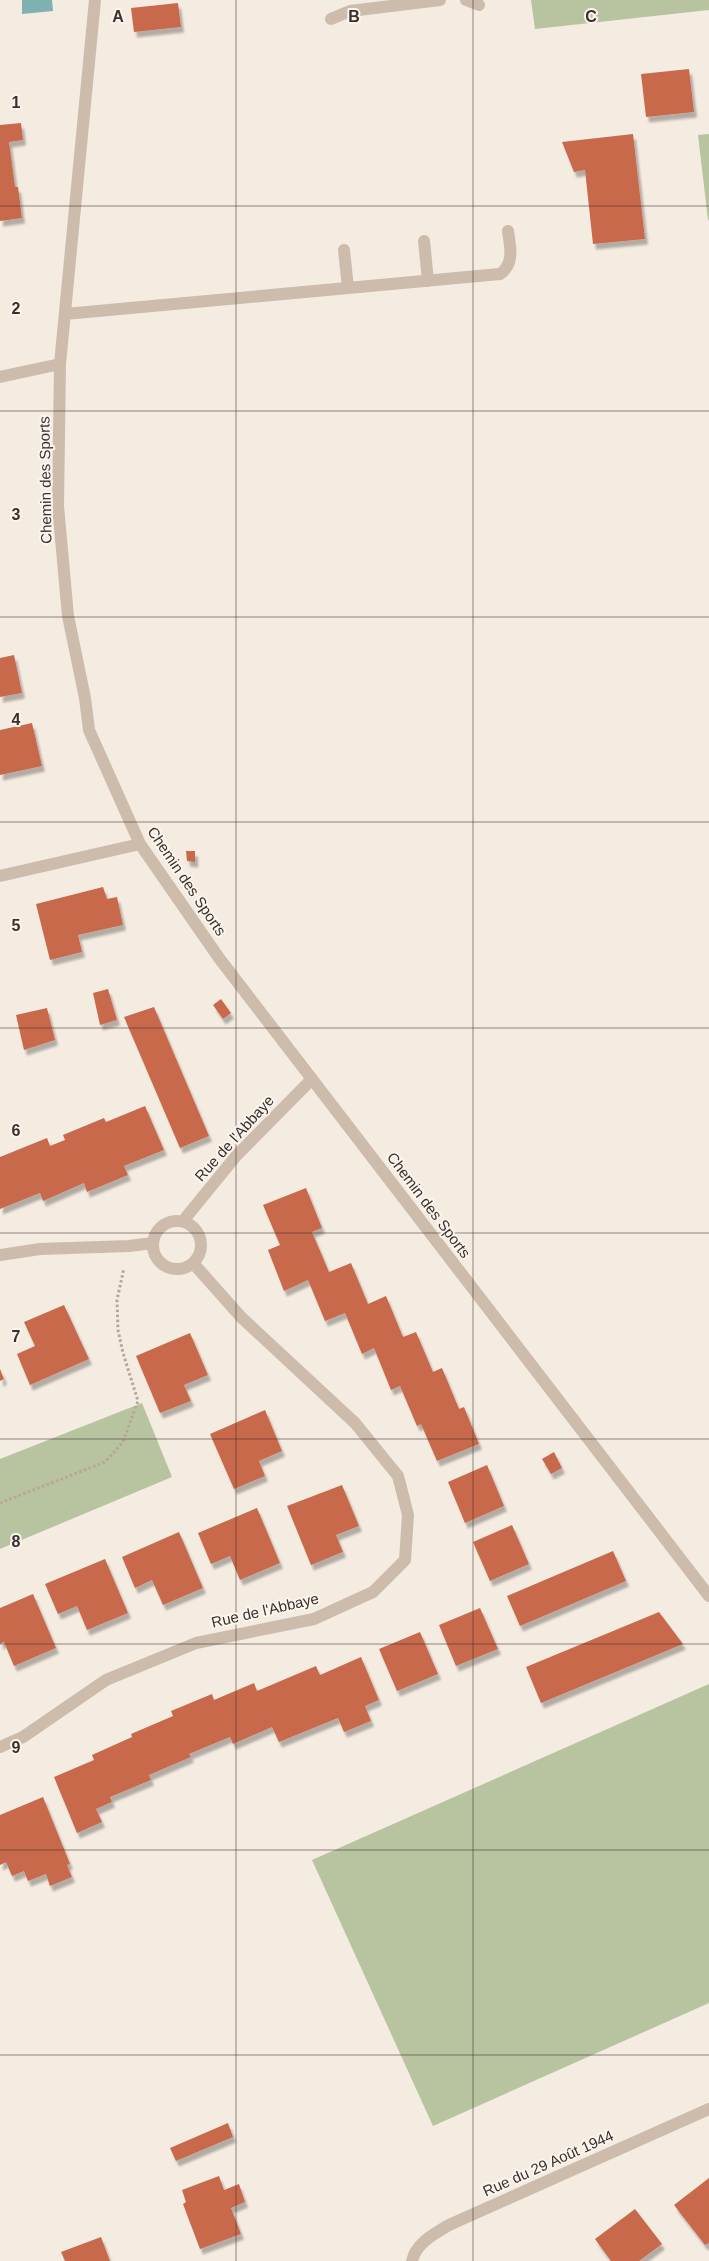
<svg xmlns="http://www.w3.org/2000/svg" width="709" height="2261" viewBox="0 0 709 2261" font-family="Helvetica,sans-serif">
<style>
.green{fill:#b8c4a0}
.water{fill:#7fb0b2}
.building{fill:#c8694b;filter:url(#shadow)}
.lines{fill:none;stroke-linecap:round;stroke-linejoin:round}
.path{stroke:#b9a596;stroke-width:3;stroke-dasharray:2.5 2.5;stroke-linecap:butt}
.minor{stroke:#cdbbac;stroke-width:12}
.grid{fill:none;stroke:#3b302b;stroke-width:1;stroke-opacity:0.55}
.labels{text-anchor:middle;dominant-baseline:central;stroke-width:4;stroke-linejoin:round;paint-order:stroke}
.street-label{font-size:15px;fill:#3b302b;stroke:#fbf5ee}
.grid-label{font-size:16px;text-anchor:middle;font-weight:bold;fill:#3b302b;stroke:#fbf5ee;stroke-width:4;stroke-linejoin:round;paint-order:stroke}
</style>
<defs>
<filter id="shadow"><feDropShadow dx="3" dy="5.5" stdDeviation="1" flood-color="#0004"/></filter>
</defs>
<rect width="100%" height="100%" fill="#f4ebe1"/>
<path class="green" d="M531 0H709V10L535 29Z
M709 134V220H708L698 135Z
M142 1403 172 1477 0 1549V1459Z
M709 1684V2003L433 2126 312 1860Z"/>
<path class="water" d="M22 0H52L53 11 22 14Z"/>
<path class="building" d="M178 3 181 27 134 32 131 8Z
M689 69 694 112 646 117 641 74Z
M21 123 23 140 9 142 15 187H18L22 218 0 221V125Z
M633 134 645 239 593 244 585 170 574 172 562 142Z
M14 655 22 693 0 697V658Z
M32 723 42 766 0 775V730Z
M186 851H195V862L187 861Z
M103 887 107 899 117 897 123 925 78 935 82 952 50 960 36 904Z
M108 989 117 1020 100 1025 93 993Z
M221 999 231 1013 223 1019 213 1005Z
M154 1007 209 1136 180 1148 124 1017Z
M47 1008 55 1040 24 1050 16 1015Z
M145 1106 164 1150 124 1166 128 1175 87 1192 84 1183 43 1201 40 1193 0 1209V1157L47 1138 50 1146 65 1140 63 1135 104 1118 106 1122Z
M306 1188 322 1228 312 1232 329 1272 351 1263 368 1304 386 1296 403 1337 416 1332 433 1372 442 1368 459 1409 464 1407 479 1444 437 1461 421 1424 417 1426 400 1386 391 1390 374 1348 362 1354 345 1313 325 1321 308 1280 284 1291 268 1250 280 1245 263 1205Z
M64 1305 89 1359 30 1385 17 1354 35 1346 24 1322Z
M190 1333 208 1375 184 1385 191 1401 160 1413 136 1356Z
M0 1369 4 1379 0 1381Z
M265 1410 282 1451 259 1461 265 1476 234 1489 210 1434Z
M554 1452 562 1468 551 1474 542 1459Z
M487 1465 504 1506 465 1523 448 1482Z
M342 1485 359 1526 336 1535 343 1552 311 1565 287 1506Z
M257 1508 280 1563 240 1580 230 1556 211 1564 198 1533Z
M512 1525 529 1564 490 1581 473 1542Z
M179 1532 203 1588 163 1605 152 1580 135 1588 122 1557Z
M613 1551 626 1581 520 1626 507 1596Z
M105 1559 128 1613 87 1630 77 1606 58 1614 45 1584Z
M33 1594 56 1648 14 1666 4 1642 0 1644V1608Z
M480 1608 498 1649 456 1666 439 1625Z
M659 1612 683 1644 541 1703 526 1667Z
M420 1632 438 1674 397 1691 379 1649Z
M361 1657 379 1700 365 1706 371 1721 344 1732 338 1718 279 1742 272 1727 233 1744 230 1737 189 1754 191 1757 149 1775 151 1780 110 1797 112 1802 96 1809 102 1822 77 1833 54 1777 94 1760 92 1755 132 1737 131 1734 173 1716 171 1711 212 1694 214 1700 254 1683 257 1691 316 1666 320 1675Z
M43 1797 70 1864 67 1865 72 1877 50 1886 46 1874 28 1881 24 1871 12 1876 6 1862 0 1865V1815Z
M228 2123 233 2137 176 2161 170 2148Z
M219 2176 224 2190 239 2184 245 2202 231 2208 241 2234 200 2249 183 2204 186 2202 182 2190Z
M709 2178V2243L705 2245 674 2205Z
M635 2209 662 2244 639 2261H611L595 2239Z
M101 2237 110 2261H65L61 2252Z"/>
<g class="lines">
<path class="path" d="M0 1503 105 1462 123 1442 138 1401 123 1353 118 1330 117 1300 124 1268"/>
<path class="minor" d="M95 0 60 364 58 506 68 616 85 698 89 730 140 844 219 958 709 1596
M466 0 479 5
M331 19 350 11 440 0
M424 241 428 281
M344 250 348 288
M65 314 500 274C515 264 510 246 508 231
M0 377 60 364
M0 876 140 844
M183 1221 236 1156 312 1079
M153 1245a24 24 0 1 1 48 0a24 24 0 1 1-48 0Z
M0 1255 40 1249 129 1246 153 1243
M0 1747 23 1737 106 1680 196 1643 314 1619 373 1592 405 1560 408 1515 398 1476 355 1423 241 1317 193 1263
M412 2261C416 2243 434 2234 449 2225L709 2109"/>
</g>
<path class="grid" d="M236 0V2261M473 0V2261M0 206H709M0 411H709M0 617H709M0 822H709M0 1028H709M0 1233H709M0 1439H709M0 1644H709M0 1850H709M0 2055H709"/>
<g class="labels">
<g class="street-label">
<text transform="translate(45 480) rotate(-91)">Chemin des Sports</text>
<text transform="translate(187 881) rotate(56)">Chemin des Sports</text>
<text transform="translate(234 1138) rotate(-48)">Rue de l'Abbaye</text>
<text transform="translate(429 1205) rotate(53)">Chemin des Sports</text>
<text transform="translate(265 1610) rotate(-13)">Rue de l'Abbaye</text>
<text transform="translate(548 2163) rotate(-24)">Rue du 29 Août 1944</text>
</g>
</g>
<g class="grid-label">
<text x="118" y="22">A</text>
<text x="354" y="22">B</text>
<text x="591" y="22">C</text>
<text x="16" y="108">1</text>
<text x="16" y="314">2</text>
<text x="16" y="520">3</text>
<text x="16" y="725">4</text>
<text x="16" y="931">5</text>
<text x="16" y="1136">6</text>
<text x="16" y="1342">7</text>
<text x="16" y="1547">8</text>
<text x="16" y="1753">9</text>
</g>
</svg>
